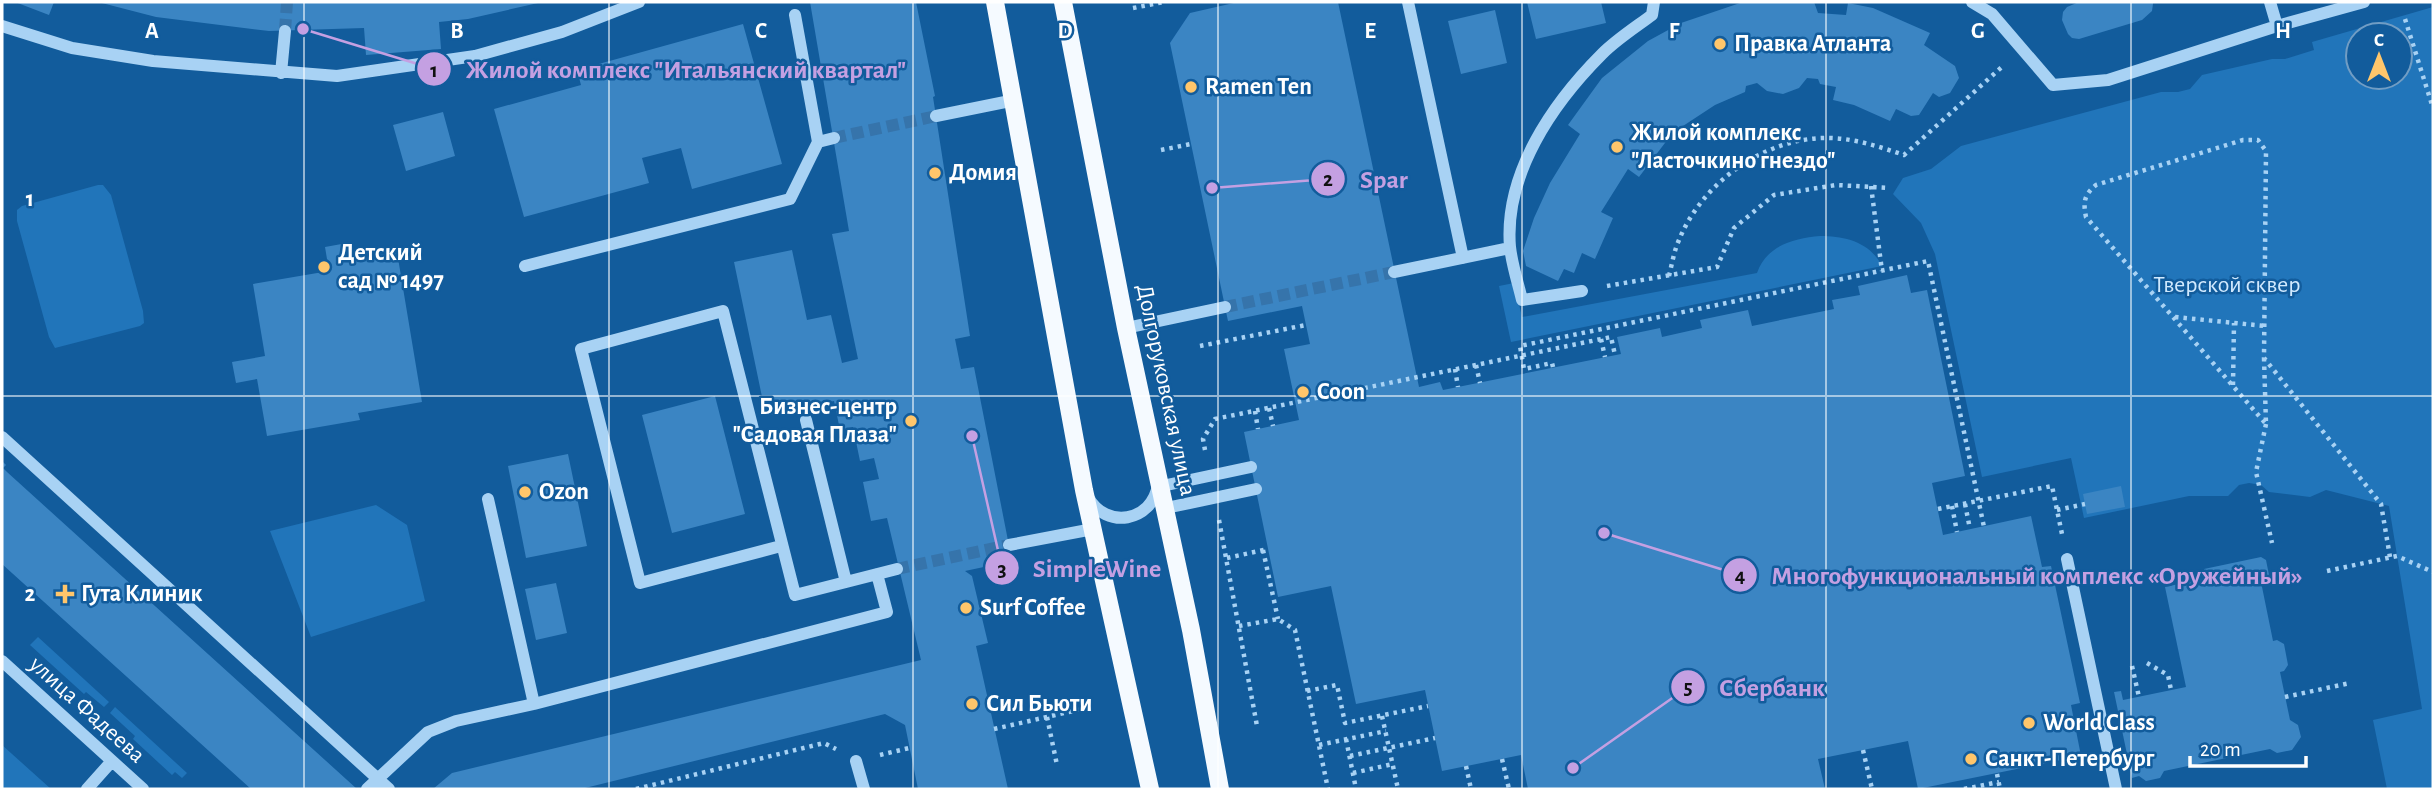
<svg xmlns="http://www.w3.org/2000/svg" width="2435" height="791" viewBox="0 0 2435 791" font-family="'Alegreya Sans',sans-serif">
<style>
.green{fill:#2175ba;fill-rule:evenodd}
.building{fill:#3b85c3}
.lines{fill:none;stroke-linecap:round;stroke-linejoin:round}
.minor-tunnel{stroke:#3674ab;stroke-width:12;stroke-dasharray:12 6;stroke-linecap:butt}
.path{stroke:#a8d2f4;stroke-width:4.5;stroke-dasharray:3.5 5;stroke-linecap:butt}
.minor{stroke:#a8d2f4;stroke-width:12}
.major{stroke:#f5faff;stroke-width:18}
.grid{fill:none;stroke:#fff;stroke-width:2;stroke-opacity:0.55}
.poi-dot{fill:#ffc66b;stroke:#125c9c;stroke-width:2.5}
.labels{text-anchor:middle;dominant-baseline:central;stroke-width:5;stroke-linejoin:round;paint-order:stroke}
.poi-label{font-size:24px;font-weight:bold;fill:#fff;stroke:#125c9c;text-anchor:start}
.park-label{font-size:24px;fill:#d0e9fe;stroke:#125c9c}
.street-label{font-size:24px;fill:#fff;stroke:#125c9c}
.grid-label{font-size:23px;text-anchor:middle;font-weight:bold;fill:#fff;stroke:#125c9c;stroke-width:5;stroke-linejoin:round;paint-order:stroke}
.leader{fill:none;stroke:#c4a0e2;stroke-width:2.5}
.callout-dot{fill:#c4a0e2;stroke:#125c9c;stroke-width:2.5}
.mark-label{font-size:21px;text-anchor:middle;font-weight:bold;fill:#111}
.callout-label{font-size:26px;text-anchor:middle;font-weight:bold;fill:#c4a0e2;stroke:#125c9c;stroke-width:5;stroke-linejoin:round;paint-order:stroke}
</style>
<rect width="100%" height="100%" fill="#125c9c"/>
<path class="green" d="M2433 7V789H2387L2373 720 2422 709 2389 506 2326 490 2310 497 2269 492 2261 485 2249 483 2239 485 2228 496H2189L2084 518 2071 458 1982 477 1935 254 1921 223 1893 194 1903 178 1931 169 1961 146 2161 92H2178L2190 89 2202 75 2272 59H2285L2314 50 2312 42ZM2358 35H2400V77H2358Z
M98 185H103L111 195 143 311 144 323 140 326 55 348 49 337 17 221V210L22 206Z
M1820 236C1845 236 1870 242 1882 266L1511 342 1499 286 1514 283 1522 317 1757 273C1766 246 1794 238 1820 236Z
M376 505 407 525 425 601 311 637 270 531Z
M38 637 109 702 104 707 86 692 84 694 30 645Z
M115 707 187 773 182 778 175 772 172 775 133 739 135 736 110 713Z
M2 745 51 789H2Z"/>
<path class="building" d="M15 2H54L49 15Z
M98 2H538V3L468 19 439 22 441 49 366 55 364 28 269 31 156 17Z
M810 2H916L935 96 933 97 970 336 955 339 961 369 974 367 1012 561 965 571 972 576 988 643 976 646 1008 789H918L905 725 885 714 581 789H433L452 773 921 660 887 518 871 521 863 482 879 479 874 458 860 461 853 427 840 430 834 401 766 416 734 262 792 250 807 320 831 315 842 363 858 359 832 234 849 231Z
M1238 2H1338L1419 387 1440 382 1443 390 1621 354 1617 337 1660 328 1662 337 1702 328 1700 320 1748 310 1752 326 1834 309 1832 300 1860 295 1858 286 1907 275 1911 293 1927 290 1965 476 1932 483 1943 535 2031 516 2042 567 2051 566 2080 703 2071 705 2081 756 1918 789 1908 741 1818 759 1825 789H1528L1521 755 1442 771 1425 690 1356 704 1331 586 1278 597 1244 432 1299 420 1284 349 1310 344 1302 306 1228 321 1170 43 1190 13Z
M1527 2H1601L1606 23 1536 39Z
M1743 2H1814L1818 13 1846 15 1848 3 1873 8 1930 33 1924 45 1955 66 1959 78 1950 93 1939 97 1933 93 1919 115 1911 116 1896 109 1890 121 1854 105 1833 100 1836 87 1820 84 1818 79 1807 78 1799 88 1783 94 1767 91 1757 83 1746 86 1745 92 1715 105 1683 126 1668 139 1639 177 1628 169 1601 212 1613 218 1595 259 1582 253 1574 273 1564 269 1558 281 1526 266 1523 251 1534 218 1550 183 1580 134 1568 125 1602 78 1648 41 1681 23Z
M2079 2H2153V4L2152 11 2142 20 2079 39 2072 38 2068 34 2062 20 2063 12 2067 7Z
M1495 10 1507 63 1461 74 1448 21Z
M743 24 782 164 692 189 681 148 642 158 649 183 524 217 494 109 581 85 577 70Z
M443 112 455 156 406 171 393 125Z
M347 243 351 260 397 252 422 402 358 413 360 420 267 436 257 379 236 383 232 362 265 356 253 284 329 271 325 247Z
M715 396 745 514 672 533 642 415Z
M568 454 587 546 526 558 508 466Z
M2 461 6 465 3 468 7 472 357 789H251L2 564Z
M2121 486 2125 507 2087 514 2083 494Z
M2261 557 2266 560 2269 575 2265 580 2261 582 2273 641 2277 640 2284 644 2288 665 2284 671 2280 672 2290 720 2298 725 2301 737 2292 750 2277 753 2270 749 2164 771 2160 778 2146 781 2139 776 2132 778 2114 692 2121 691 2123 700 2186 687 2165 587 2206 578 2204 569Z
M556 583 567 633 536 640 525 589Z"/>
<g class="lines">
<path class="minor-tunnel" d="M285 31 287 2
M834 138 936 116
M1225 307 1394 272
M897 569 1009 545"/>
<path class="path" d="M1133 8 1164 2
M2405 19 2433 108
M1161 150 1191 144
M1871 186 1882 271
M1669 276C1672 264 1674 251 1679 240 1703 181 1767 136 1831 138 1857 139 1880 147 1904 155L2004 65
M1607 286 1717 267 1734 228 1774 195 1836 185 1890 188
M2175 317 2265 326
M1601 339 1605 357
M1200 346 1306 325
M2264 358 2266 424 2086 217C2083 202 2084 195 2096 185L2243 140H2258L2266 151 2264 358 2381 504 2390 557
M1476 365 1480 383
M1553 367 1552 363 1524 369 1520 346 1928 261 1984 527
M1455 369 1458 387
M2233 385 2234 323
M1269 408 1273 426
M1255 411 1258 429
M2266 424 2256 472 2272 543
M1205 450 1203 439 1215 419 1611 337 1615 355
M1965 504 1970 529
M1952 506 1957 532
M1938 509 2052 486 2062 534
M2057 510 2085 504
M1219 520 1257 726
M1263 550 1278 619
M1227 558 1268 549
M2327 571 2397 556 2433 572
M1239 626 1278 619 1295 630 1328 789
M2147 663 2168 675 2171 690
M2132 666 2139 697
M1307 691 1337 685 1345 723 1428 706
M2285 697 2350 683
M1382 716 1398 789
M1047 717 1057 765
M994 729 1082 709
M1346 739 1356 789
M1319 745 1386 731
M1863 750 1872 789
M880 755 909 748
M1350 756 1435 738
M1502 759 1509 789
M1466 766 1471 789
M1353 773 1393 764
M1997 774 2000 789
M636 789 824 743 836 749
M1964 789 1999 782"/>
<path class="minor" d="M1408 2 1463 258
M1972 2 1992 14 2053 85 2108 80 2277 26 2364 2
M2270 2 2277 26
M795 15 818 142
M2 26 72 48 153 61 337 76 475 56 562 32 639 2
M281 73 285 31
M936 116 1015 100
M525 266 790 199 818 142 834 138
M1394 272 1510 248
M1582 291 1522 300C1518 283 1512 265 1510 247 1504 174 1552 104 1602 54 1617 39 1636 27 1652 15L1654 2
M1126 328 1225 307
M806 420 846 582
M2 437 389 789
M1162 486 1251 467
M1088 497C1106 530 1152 522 1158 485
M488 499 534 704
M1166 508 1256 489
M1009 545 1093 529
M781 546 640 583 581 349 723 311 795 595 897 569
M2067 559 2116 789
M2 661 143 789
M856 761 864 789
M87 789 112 761
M367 789 428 732 456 721 534 704 887 612 877 574"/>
<path class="major" d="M995 2 1084 490 1150 789
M1063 2 1126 328 1191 630 1220 789"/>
</g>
<path class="grid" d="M304 2V789M609 2V789M913 2V789M1218 2V789M1522 2V789M1826 2V789M2131 2V789M2 396H2433"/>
<g class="poi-dot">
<circle cx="1720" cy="44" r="7"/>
<circle cx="1191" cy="87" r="7"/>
<circle cx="1617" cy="147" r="7"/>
<circle cx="935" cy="173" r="7"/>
<circle cx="324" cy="267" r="7"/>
<circle cx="1303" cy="392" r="7"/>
<circle cx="911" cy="421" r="7"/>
<circle cx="525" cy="492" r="7"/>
<path d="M61.5 583.5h7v7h7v7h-7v7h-7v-7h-7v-7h7z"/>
<circle cx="966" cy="608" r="7"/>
<circle cx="972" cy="704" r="7"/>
<circle cx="2029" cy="723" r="7"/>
<circle cx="1971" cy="759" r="7"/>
</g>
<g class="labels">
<g class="poi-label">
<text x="1734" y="44">Правка Атланта</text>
<text x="1205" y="87">Ramen Ten</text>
<text x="1631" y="133">Жилой комплекс<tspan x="1631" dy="28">"Ласточкино гнездо"</tspan></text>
<text x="949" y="173">Домия</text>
<text x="338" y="253">Детский<tspan x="338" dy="28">сад № 1497</tspan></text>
<text x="1317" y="392">Coon</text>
<text x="897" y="407" text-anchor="end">Бизнес-центр<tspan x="897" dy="28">"Садовая Плаза"</tspan></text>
<text x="539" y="492">Ozon</text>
<text x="81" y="594">Гута Клиник</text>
<text x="980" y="608">Surf Coffee</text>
<text x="986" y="704">Сил Бьюти</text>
<text x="2043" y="723">World Class</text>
<text x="1985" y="759">Санкт-Петербург</text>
</g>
<g class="park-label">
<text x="2227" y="285">Тверской сквер</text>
</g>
<g class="street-label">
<text transform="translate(1166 390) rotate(78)">Долгоруковская улица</text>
<text transform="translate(87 710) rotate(42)">улица Фадеева</text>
</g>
</g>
<g class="grid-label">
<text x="152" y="38">A</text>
<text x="457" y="38">B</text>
<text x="761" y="38">C</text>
<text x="1065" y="38">D</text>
<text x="1370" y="38">E</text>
<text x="1674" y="38">F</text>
<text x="1978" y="38">G</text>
<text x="2283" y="38">H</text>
<text x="30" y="206">1</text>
<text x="30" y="601">2</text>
</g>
<path class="leader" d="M303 29L434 69M1212 188L1328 179M972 436L1002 568M1604 533L1740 575M1573 768L1688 687"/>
<g class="callout-dot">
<circle cx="303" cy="29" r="7"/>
<circle cx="1212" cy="188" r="7"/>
<circle cx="972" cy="436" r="7"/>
<circle cx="1604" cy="533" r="7"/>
<circle cx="1573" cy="768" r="7"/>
<circle cx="434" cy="69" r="18"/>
<circle cx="1328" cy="179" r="18"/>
<circle cx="1002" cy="568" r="18"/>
<circle cx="1740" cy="575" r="18"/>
<circle cx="1688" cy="687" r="18"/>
</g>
<g class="mark-label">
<text x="434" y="77">1</text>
<text x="1328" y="186">2</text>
<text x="1002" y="576">3</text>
<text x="1740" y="582">4</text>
<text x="1688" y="694">5</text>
</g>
<g class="callout-label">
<text x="686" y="78">Жилой комплекс "Итальянский квартал"</text>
<text x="1384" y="188">Spar</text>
<text x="1097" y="577">SimpleWine</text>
<text x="2037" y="584">Многофункциональный комплекс «Оружейный»</text>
<text x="1772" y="696">Сбербанк</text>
</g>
<rect width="2435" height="791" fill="none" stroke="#ffffff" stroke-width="7"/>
<g transform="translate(2379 56)"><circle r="33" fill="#125c9c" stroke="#719dc4" stroke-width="2"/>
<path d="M0-5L12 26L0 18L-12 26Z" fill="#ffc66b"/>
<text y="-10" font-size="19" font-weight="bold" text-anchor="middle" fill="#ffffff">С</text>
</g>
<path d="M2190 756v10h116v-10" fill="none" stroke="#ffffff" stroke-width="3.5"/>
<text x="2200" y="756" font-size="21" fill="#ffffff" stroke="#125c9c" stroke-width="5" paint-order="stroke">20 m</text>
</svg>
